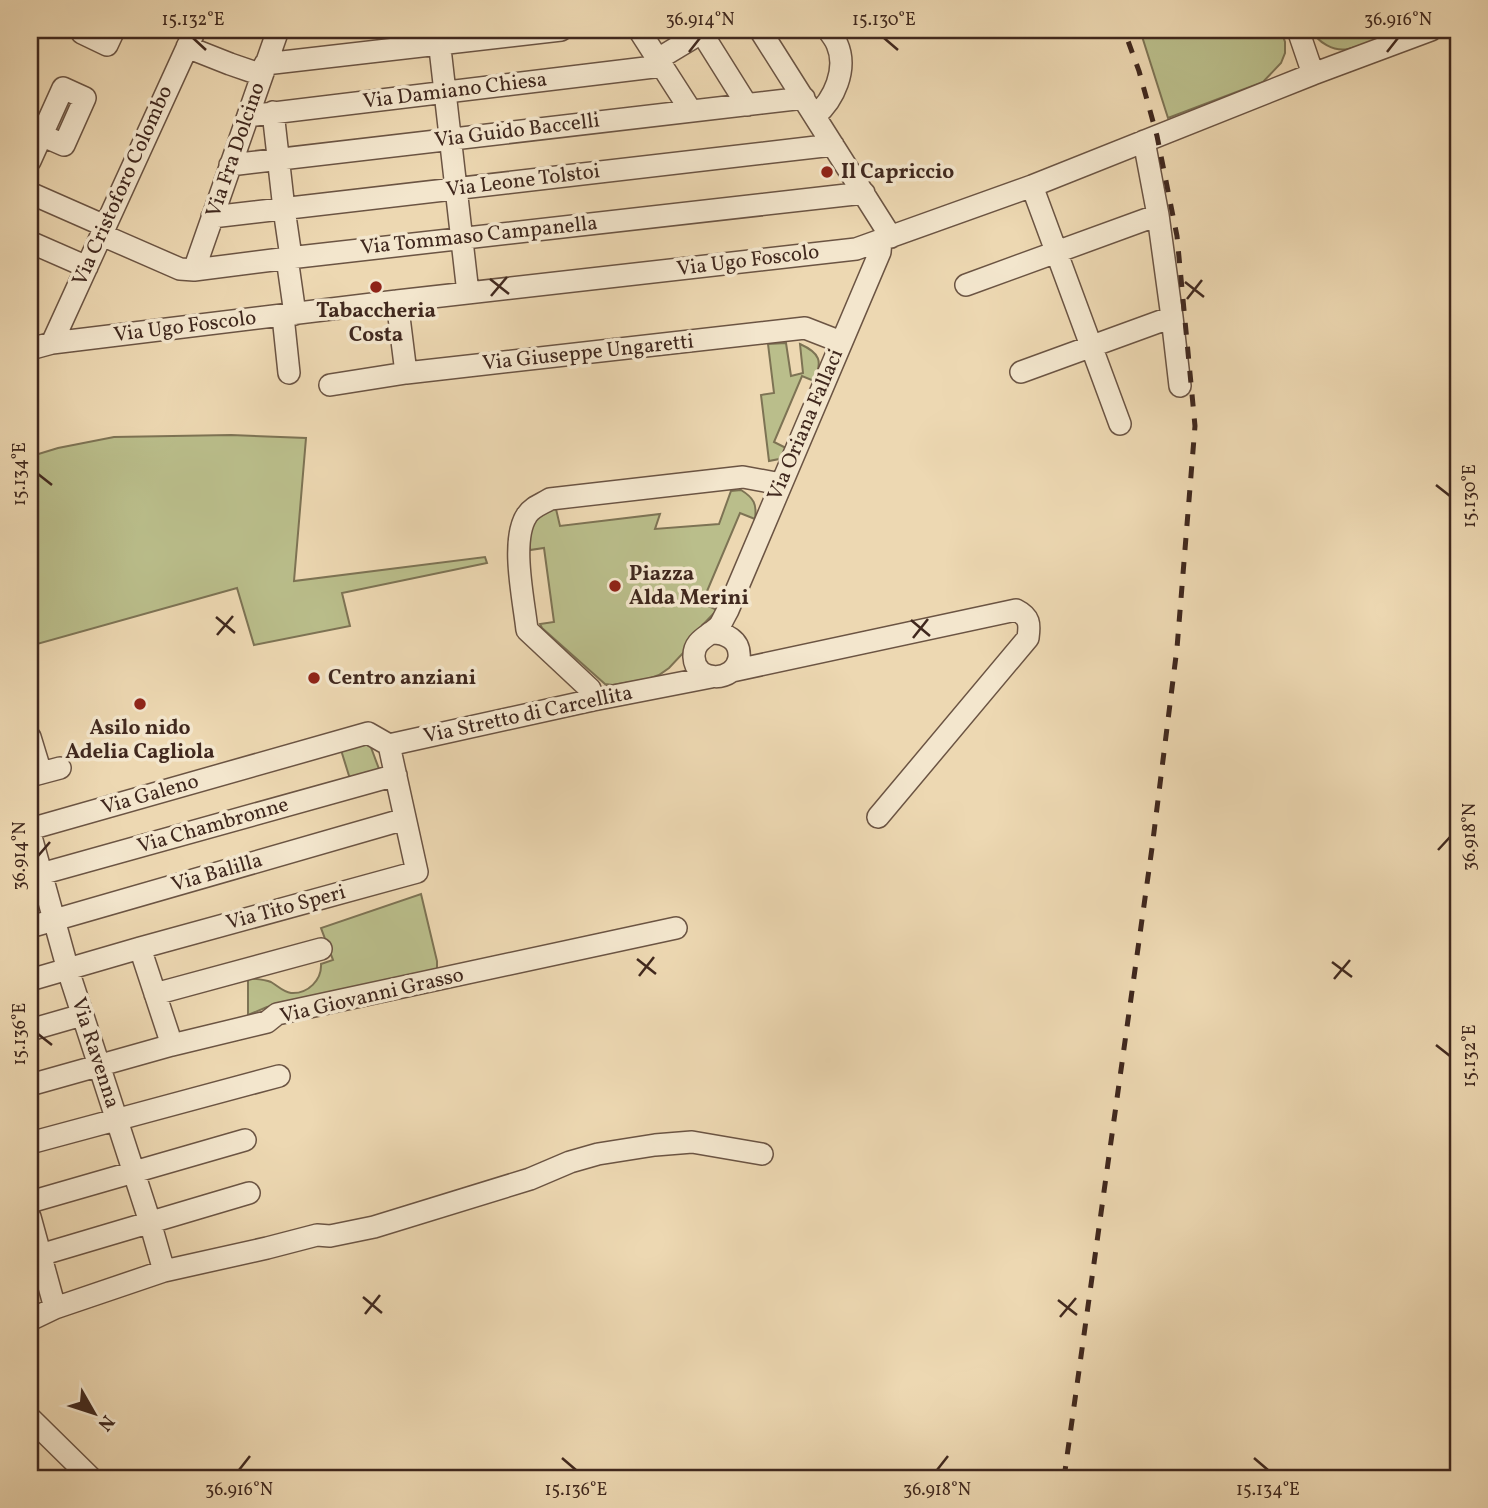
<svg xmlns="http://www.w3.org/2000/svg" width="1488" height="1508" viewBox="0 0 1488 1508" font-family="Vollkorn,serif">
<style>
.green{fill:#babe8b;stroke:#7d7354;stroke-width:2}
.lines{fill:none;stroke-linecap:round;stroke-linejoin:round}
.minor-casing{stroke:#6b5443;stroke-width:24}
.minor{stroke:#f3e6cd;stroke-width:21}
.rail{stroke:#40281e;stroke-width:5;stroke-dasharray:12 12;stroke-linecap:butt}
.ticks{fill:none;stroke:#40281e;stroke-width:2.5}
.poi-dot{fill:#8f2418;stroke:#f3e6cd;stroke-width:2.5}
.labels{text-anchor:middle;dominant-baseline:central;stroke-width:7;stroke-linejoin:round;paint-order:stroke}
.street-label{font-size:21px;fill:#40281e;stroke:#f3e6cd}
.poi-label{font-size:21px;font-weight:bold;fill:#40281e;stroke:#f3e6cd;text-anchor:start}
.neatline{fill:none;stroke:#40281e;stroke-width:2.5}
.ticks-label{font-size:18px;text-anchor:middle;fill:#40281e}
</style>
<rect width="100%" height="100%" fill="#edd8b2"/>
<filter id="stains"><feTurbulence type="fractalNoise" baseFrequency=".00286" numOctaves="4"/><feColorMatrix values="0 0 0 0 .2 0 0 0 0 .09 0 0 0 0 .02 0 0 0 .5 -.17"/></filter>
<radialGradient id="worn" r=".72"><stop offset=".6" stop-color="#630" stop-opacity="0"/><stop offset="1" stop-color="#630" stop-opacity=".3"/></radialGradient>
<path class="green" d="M1140 30H1281L1285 42V53L1281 63 1263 82 1168 118Z
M1312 30H1401C1384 36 1366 45 1348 49 1334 52 1317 42 1312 30Z
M786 343 791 376 803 373 800 344C820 353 823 361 814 381L802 376 774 442 786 448 779 459 769 461 761 395 774 393 768 344Z
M231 435 306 438 294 581 485 557 487 563 342 593 350 626 254 645 237 588 30 646V449L32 456 58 448 114 437Z
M741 490C754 498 757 504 755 519L740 513 702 603 717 610 692 636 685 651 669 668 659 675 648 679 613 685 605 684 542 628 540 624 554 622 544 548 530 550 529 540 534 520 549 510 556 509 560 526 660 514 655 529 719 524 731 491Z
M369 742 379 769 350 779 341 750Z
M421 894 437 961V969L267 1007 248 1015V978C255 979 264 979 271 982 278 986 283 992 291 993 308 994 322 980 321 964L333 960 321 928Z"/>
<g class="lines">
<defs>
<path id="minor" d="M639 30 691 111
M700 30 747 105
M760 30 891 237
M1298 30 1313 74
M438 31 468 293
M82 33 107 45 114 30
M187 47 230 64 262 75
M658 59 706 30
M265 64 561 30
M273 112 284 209 290 250 288 265 295 314
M248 116 662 66
M815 116C834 100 848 69 837 44 835 39 831 34 828 30
M1144 141 1158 215 1172 317 1180 386
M30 161 63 88 85 98 64 145 41 135
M230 165 804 98
M1032 186 1120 424
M30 193 105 226
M212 217 833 145
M102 235 180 269 194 270 289 258 864 193
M30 242 87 267
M194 270 278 30
M966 285 1158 215
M397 301 406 373 805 328 841 342
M283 316 289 373
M52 343 195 30
M30 349 52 343 397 301 856 249 1032 186 1313 74 1431 30
M1021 372 1172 317
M330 385 406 373
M710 633C725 632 741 640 739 658 735 683 695 683 694 657 693 639 711 636 720 625 723 620 725 615 728 610L880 252 881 240
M732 671 1016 610C1030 617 1030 624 1028 638L878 817
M593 700 590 689 527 630C524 601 510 540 527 515 532 507 542 504 550 499L743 477 781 484
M30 737 41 773
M389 745 593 700 711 677
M30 776 60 768
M30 829 368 733 389 745
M30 833 68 970 150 1222 164 1271
M30 877 396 775
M30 927 405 819
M140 948 172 1045
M30 980 140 948 417 872 389 745
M155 994 321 949
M30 1030 82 1015
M30 1085 172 1045 267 1022 277 1014 676 928
M30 1143 279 1076
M30 1202 245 1140
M30 1217 55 1308
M30 1258 249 1193
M30 1320 55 1308 164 1271 267 1248 317 1235 330 1236 374 1227 530 1179 570 1162 598 1154 655 1145 692 1142 762 1154
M30 1418 91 1478"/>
</defs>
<use href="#minor" class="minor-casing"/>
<use href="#minor" class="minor"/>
<path class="rail" d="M1064 1478 1152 848 1177 648 1195 426 1177 236 1157 136 1139 71 1124 30"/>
</g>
<path class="ticks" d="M193 38 206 50M884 38 898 50M689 52 700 38M1387 52 1398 38M490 279 509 294M1185 282 1204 297M491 296 507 277M1187 299 1202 280M38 474 52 485M1436 485 1450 496M216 617 235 633M911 620 930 636M217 635 233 616M913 638 928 619M1438 850 1450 837M38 856 50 842M637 959 656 974M1332 962 1352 977M639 976 654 957M1334 979 1350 960M38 1034 52 1045M1436 1045 1450 1056M363 1297 382 1313M1058 1300 1077 1315M365 1314 380 1295M1060 1317 1076 1298M562 1458 576 1470M1254 1458 1268 1470M239 1470 250 1456M937 1470 948 1456"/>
<g class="poi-dot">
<circle cx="827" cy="172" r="7"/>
<circle cx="376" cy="287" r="7"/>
<circle cx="615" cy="586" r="7"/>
<circle cx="314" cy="678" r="7"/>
<circle cx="140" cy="704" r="7"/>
</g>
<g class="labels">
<g class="street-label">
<text transform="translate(455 91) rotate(-7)">Via Damiano Chiesa</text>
<text transform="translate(517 131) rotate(-7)">Via Guido Baccelli</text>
<text transform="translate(236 150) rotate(-71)">Via Fra Dolcino</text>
<text transform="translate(523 181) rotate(-7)">Via Leone Tolstoi</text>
<text transform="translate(123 186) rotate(-66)">Via Cristoforo Colombo</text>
<text transform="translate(479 236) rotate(-6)">Via Tommaso Campanella</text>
<text transform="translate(748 261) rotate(-7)">Via Ugo Foscolo</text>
<text transform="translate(185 327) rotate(-7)">Via Ugo Foscolo</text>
<text transform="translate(588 353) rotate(-6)">Via Giuseppe Ungaretti</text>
<text transform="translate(806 425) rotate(-67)">Via Oriana Fallaci</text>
<text transform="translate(528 715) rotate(-12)">Via Stretto di Carcellita</text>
<text transform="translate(150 795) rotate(-16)">Via Galeno</text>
<text transform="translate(213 826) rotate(-16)">Via Chambronne</text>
<text transform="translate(217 873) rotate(-16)">Via Balilla</text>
<text transform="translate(286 908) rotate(-15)">Via Tito Speri</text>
<text transform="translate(372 996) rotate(-13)">Via Giovanni Grasso</text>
<text transform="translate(95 1053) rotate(72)">Via Ravenna</text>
</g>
<g class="poi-label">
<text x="841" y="172">Il Capriccio</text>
<text x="376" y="311" text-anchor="middle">Tabaccheria<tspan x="376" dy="24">Costa</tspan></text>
<text x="629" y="574">Piazza<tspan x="629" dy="24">Alda Merini</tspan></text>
<text x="328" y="678">Centro anziani</text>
<text x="140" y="728" text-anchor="middle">Asilo nido<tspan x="140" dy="24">Adelia Cagliola</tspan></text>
</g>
</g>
<rect width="1488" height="1508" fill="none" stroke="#edd8b2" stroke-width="77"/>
<g transform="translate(94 1413) rotate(129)" stroke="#f3e6cd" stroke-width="5" paint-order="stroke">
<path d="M0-5L12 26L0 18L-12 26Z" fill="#40281e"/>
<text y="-10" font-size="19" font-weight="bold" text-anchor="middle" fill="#40281e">N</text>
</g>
<rect x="38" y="38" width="1412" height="1432" class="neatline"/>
<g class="ticks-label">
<text x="193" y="25">15.132°E</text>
<text x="700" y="25">36.914°N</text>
<text x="884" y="25">15.130°E</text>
<text x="1398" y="25">36.916°N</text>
<text transform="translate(19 474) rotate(-90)" y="6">15.134°E</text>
<text transform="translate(1469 496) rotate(-90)" y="6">15.130°E</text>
<text transform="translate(1469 837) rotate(-90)" y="6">36.918°N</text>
<text transform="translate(19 856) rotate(-90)" y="6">36.914°N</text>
<text transform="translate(19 1034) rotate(-90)" y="6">15.136°E</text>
<text transform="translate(1469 1056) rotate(-90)" y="6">15.132°E</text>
<text x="239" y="1495">36.916°N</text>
<text x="576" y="1495">15.136°E</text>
<text x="937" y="1495">36.918°N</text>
<text x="1268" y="1495">15.134°E</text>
</g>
<rect width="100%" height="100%" filter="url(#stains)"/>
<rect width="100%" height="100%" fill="url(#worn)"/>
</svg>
